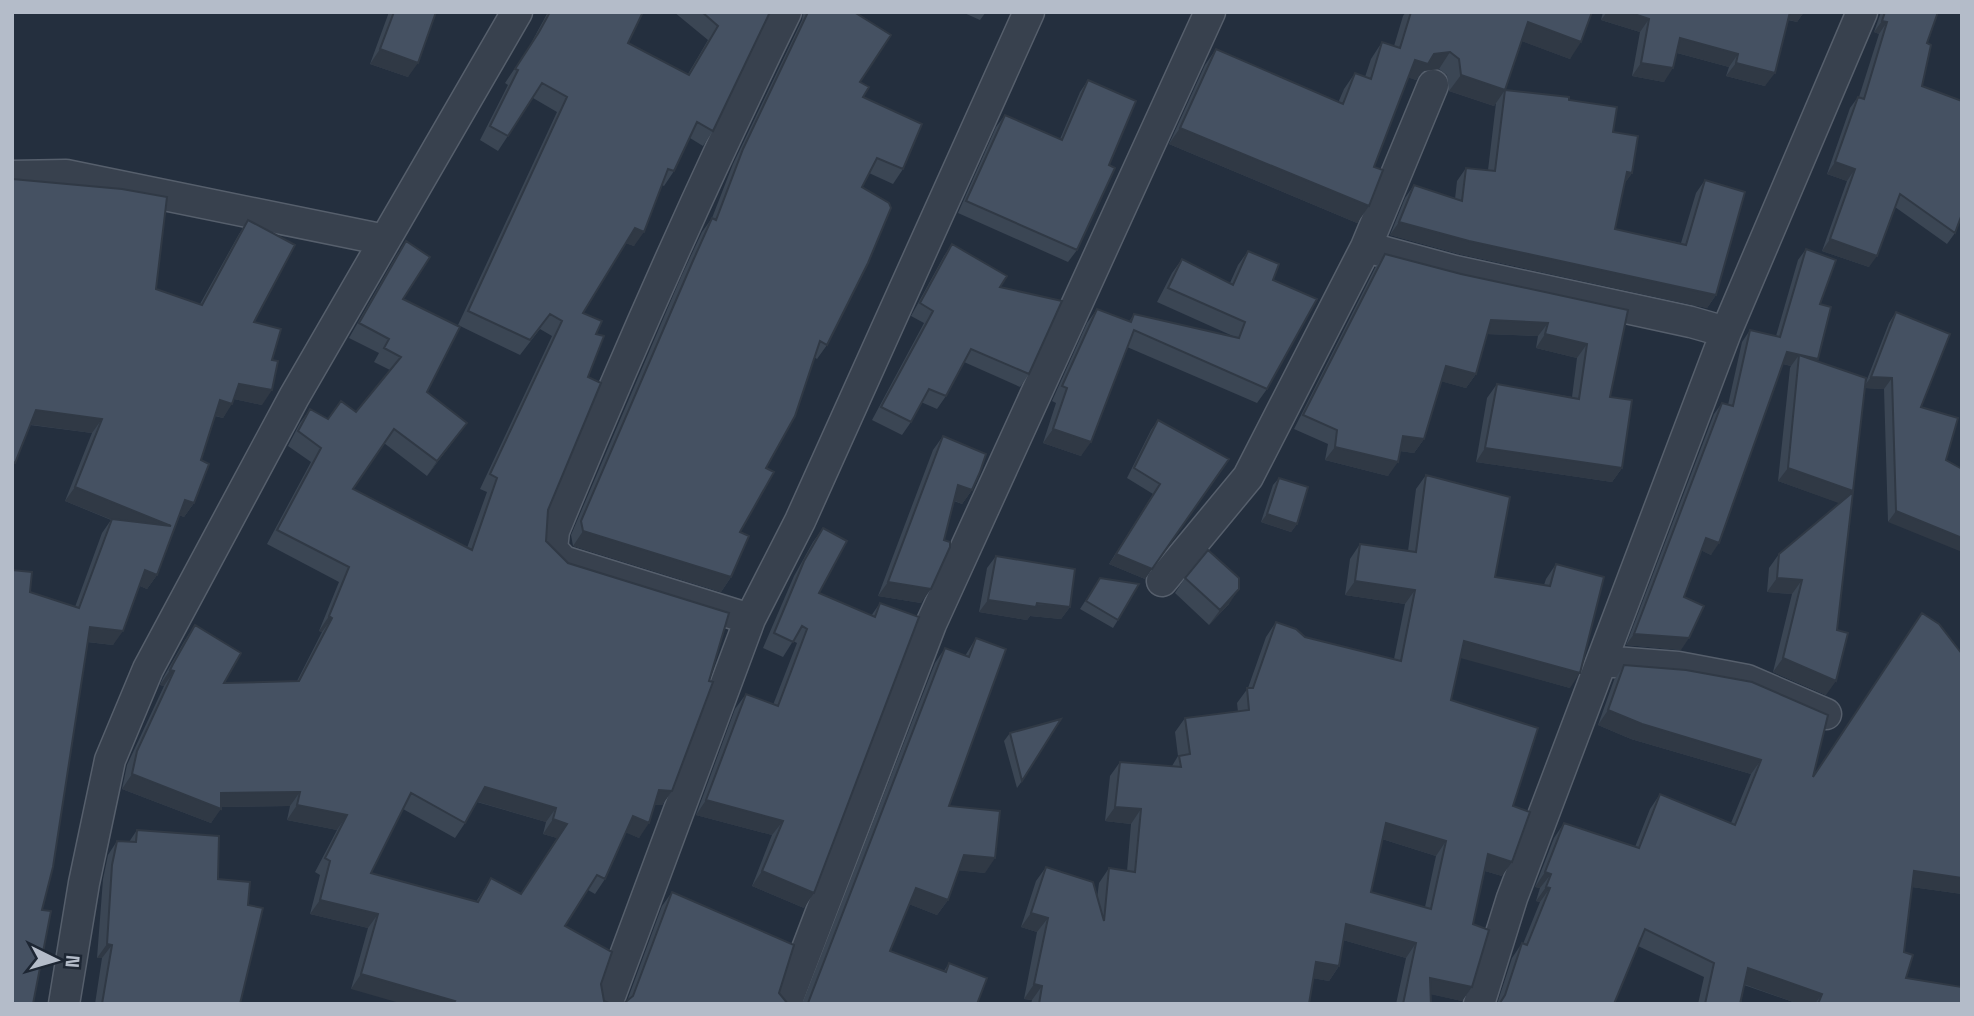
<svg xmlns="http://www.w3.org/2000/svg" width="1974" height="1016" viewBox="0 0 1974 1016" font-family="'Space Grotesk',sans-serif">
<style>
.lines{fill:none;stroke-linecap:round;stroke-linejoin:round}
.street-casing{stroke:#565f6c;stroke-width:33}
.street{stroke:#38414e;stroke-width:30}
.wall{fill:#3b4654;fill-rule:evenodd}
.shaded-wall{fill:#303945}
.building{fill:#455162;stroke:#303945;stroke-width:2;fill-rule:evenodd}
</style>
<rect width="100%" height="100%" fill="#242f3e"/>
<g class="lines">
<defs>
<path id="street" d="M1433 85 1366 247 1455 271 1691 322 1726 332
M12 176 66 175 385 240
M1162 581 1248 477 1366 247
M750 619 563 561 552 549 554 531C626 356 702 183 786 12
M1602 661 1678 667 1747 680 1826 714
M64 1004 84 883 110 760 148 669 294 397 517 12
M607 1004 750 619 800 521 1029 12
M786 1004 931 624 1210 12
M1479 1004 1512 898 1726 332 1862 12"/>
</defs>
<use href="#street" class="street-casing"/>
<use href="#street" class="street"/>
</g>
<path class="wall" d="M389 12H436L408 77 370 64Z
M548 12H643L628 43 688 74 708 40 674 12H770L713 131 703 146 690 138 674 171 664 186 662 185 634 246 626 243 583 313 596 334 588 377 548 510 546 541 672 791 662 805H655L639 838 626 832 605 879 595 894 588 890 351 989 368 928 310 914 320 875 315 872 337 830 287 820 290 806 221 807 211 823 122 789 127 765 164 686 160 685 163 678 185 640 195 625 224 683 297 681 322 632 319 631 339 582 267 544 311 462 288 446 300 423 310 409 328 419 356 412 390 370 374 362 379 353 349 338 396 256 406 241 403 299 427 392 467 423 427 476 384 443 353 489 467 548 487 492 480 489 552 336 540 329 520 355 458 325 557 112 533 98 498 151 480 140 508 85 505 83 529 47ZM477 802 546 822 543 834 557 838 521 894 491 878 476 902 371 873 403 809 455 838 465 823Z
M803 12H854L860 82 863 97 903 169 893 184 869 173 862 187 827 345 817 359 814 357 766 468 740 532 731 577 721 592 573 546 571 535 681 277 702 232 712 218 733 164 802 20Z
M962 12H986L980 20Z
M1406 12H1592L1570 59 1522 41 1505 90 1569 100 1613 132 1632 173 1624 184 1615 229 1681 243 1696 193 1705 180 1716 295 1707 308 1459 254 1390 235 1405 198 1414 185 1455 199 1457 181 1466 168 1488 170 1496 103 1494 106 1449 91 1447 75 1439 69 1423 71 1416 80 1408 77 1374 167 1369 206 1357 223 1169 144 1205 65 1216 49 1338 103 1344 89 1355 73 1365 77 1371 59 1382 42 1394 46 1403 16Z
M1603 12H1804L1797 22 1788 20 1765 86 1726 76 1729 67 1677 53 1664 82 1632 76 1640 32 1601 20Z
M1881 12H1938L1927 43 1922 86 1955 233 1947 244 1895 207 1869 267 1822 251 1847 181 1827 174 1850 108 1858 97H1859L1879 34 1874 32Z
M1088 80 1109 165 1077 250 1068 262 958 213 996 127 1005 115 1060 139 1080 92Z
M12 179 156 289 200 304 239 234 248 220 254 322 262 405 234 399 223 418 215 416 201 460 194 503 184 517 179 515 157 575 147 589 140 586 113 645 87 642 42 910 33 1004 30 592 75 607 102 533 111 520 65 501 92 433 30 425Z
M952 244 1000 287 1029 374 1020 387 964 362 946 396 937 409 921 402 911 422 902 435 872 420 924 323 911 316 944 256Z
M1806 249 1820 304 1816 361 1866 382 1889 323 1896 312 1921 407 1946 460 1888 522 1884 389 1865 388 1853 491 1851 495 1826 695 1773 672 1792 594 1767 592 1769 568 1779 554 1840 503 1778 481 1790 368 1791 366 1783 364 1711 555 1701 550 1684 597 1681 650 1626 645 1714 414 1722 403 1728 405 1742 342 1750 330 1776 336 1798 260Z
M1248 251 1273 280 1267 389 1257 403 1127 347 1081 456 1043 443 1056 403 1052 401 1087 323 1097 309 1129 322 1134 314 1235 337 1157 302 1172 273 1182 259 1230 283 1238 265Z
M1385 254 1461 274 1628 310 1610 397 1622 468 1612 482 1476 462 1487 398 1497 384 1572 397 1577 358 1536 348 1538 336 1487 334 1476 374 1466 388 1441 381 1424 439 1414 453 1400 451 1388 476 1325 460 1328 444 1294 429 1375 268Z
M1158 420 1229 459 1145 579 1109 564 1153 494 1127 478 1151 430Z
M943 436 972 490 962 504 954 501 921 603 878 596 933 450Z
M1426 475 1495 577 1544 585 1546 579 1556 564 1570 688 1460 657 1451 700 1513 806 1502 876 1485 871 1473 924 1472 987 1462 1001 1431 994V1004H1396L1406 958 1343 940 1339 966 1329 981 1313 978 1309 1004H1031L1032 1000 1024 999 1037 932 1021 927 1036 881 1046 867 1097 898 1099 883 1109 868 1127 871 1131 824 1105 821 1110 776 1120 762 1172 766 1178 756 1175 732 1185 718 1238 712 1237 703 1248 688 1266 637 1276 622 1305 637 1394 659 1405 604 1345 595 1350 559 1360 544 1408 551 1416 489ZM1382 839 1436 856 1425 907 1371 892Z
M1279 478 1297 524 1291 532 1261 522 1273 485Z
M823 528 819 593 871 616 880 603 804 908 752 886 772 835 696 815 735 709 746 694 773 705 797 643 793 641 783 657 763 648 794 576 813 542Z
M996 556 1070 607 1061 619 1030 616 1027 620 979 612 987 568Z
M1100 578 1118 620 1113 628 1080 609Z
M1185 578 1229 604 1209 625 1175 593Z
M976 638 949 806 985 873 958 870 948 900 937 915 909 904 890 951 944 971 949 963 977 1004H802L935 663 945 648 965 656Z
M1962 654V894L1912 887 1904 952 1906 978 1962 1004H1799L1744 985 1741 1004H1698L1704 977 1638 946 1497 1004 1512 958 1522 943 1523 944 1540 902 1536 901 1540 888 1535 887 1554 838 1564 823 1635 847 1650 809 1660 794 1731 823 1751 774 1631 739 1598 725 1614 680 1624 665 1813 776Z
M1010 733 1022 781 1017 788 1004 741Z
M137 830 218 879 240 1004H95L102 958H97L103 879 108 855 117 841 129 842Z
M672 892 779 993 627 1001 662 906Z"/>
<path class="shaded-wall" d="M1607 12H1628L1649 19 1640 32 1601 20Z
M1787 12H1804L1797 22 1783 18Z
M1882 21 1887 22 1879 34 1874 32Z
M1528 22 1581 42 1570 59 1516 39Z
M1680 38 1738 54 1729 67 1670 51Z
M380 49 418 63 408 77 370 64Z
M1450 52 1439 69 1423 71 1416 80 1403 76 1415 60 1434 54Z
M1641 63 1673 68 1664 82 1632 76Z
M1736 63 1775 73 1765 86 1726 76Z
M1461 75 1505 90 1494 106 1449 91Z
M1180 128 1369 206 1357 223 1169 144Z
M1835 162 1855 169 1847 181 1827 174Z
M1627 172 1632 173 1623 186Z
M1399 222 1716 295 1707 308 1459 254 1390 235Z
M635 228 644 232 634 246 625 243Z
M1830 239 1877 256 1869 267 1822 251Z
M1491 320 1548 323 1538 336 1482 334Z
M1545 334 1587 344 1577 358 1536 348Z
M1787 352 1818 359 1810 370 1799 355 1791 366 1779 363Z
M1446 366 1476 374 1466 388 1436 380Z
M1871 377 1892 378 1884 389 1863 388Z
M239 384 272 390 262 405 229 398Z
M220 400 232 404 223 418 211 414Z
M36 410 102 419 92 433 26 424Z
M467 423 456 437 427 476 437 461Z
M1053 429 1091 442 1081 456 1043 443Z
M1403 436 1424 439 1414 453 1393 450Z
M1335 447 1398 462 1388 476 1325 460Z
M1485 448 1622 468 1612 482 1476 462Z
M1788 468 1853 491 1844 505 1778 481Z
M958 485 972 490 962 504 949 498Z
M75 487 171 526 162 540 65 501Z
M185 500 194 503 184 517 176 514Z
M1896 511 1962 538V552L1888 522Z
M1267 514 1297 524 1291 532 1261 522Z
M583 531 731 577 721 592 573 546Z
M1706 538 1719 543 1711 555 1698 549Z
M1116 554 1152 569 1145 579 1109 564Z
M145 570 157 575 147 589 135 584Z
M1777 578 1802 580 1792 594 1767 592Z
M1355 581 1415 590 1405 604 1345 595Z
M888 582 931 589 921 603 878 596Z
M1239 589 1229 604 1209 625 1220 610Z
M988 600 1070 607 1061 619 1030 616 1027 620 979 612Z
M329 616 332 618 322 632 319 631Z
M90 627 123 631 113 645 80 641Z
M1634 634 1689 638 1681 650 1626 645Z
M1464 641 1580 673 1570 688 1453 656Z
M1783 658 1836 681 1826 695 1773 672Z
M170 670 174 671 164 686 160 685Z
M1608 710 1761 760 1751 774 1631 739 1598 725Z
M132 774 221 793 300 792 290 806 217 807 221 809 211 823 122 789Z
M485 787 556 808 546 822 475 801Z
M659 790 672 791 662 805H649Z
M706 800 783 821 772 835 696 815Z
M297 805 347 815 337 830 287 820Z
M1115 807 1141 809 1131 824 1105 821Z
M633 816 649 823 639 838 622 831Z
M553 819 567 824 557 838 543 834Z
M1386 823 1446 841 1436 856 1376 837Z
M1488 854 1512 862 1502 876 1478 869Z
M964 855 995 858 985 873 954 870Z
M762 871 814 893 804 908 752 886Z
M1914 871 1962 878V894L1904 886Z
M1545 872 1551 874 1540 888 1535 887Z
M1546 887 1550 888 1540 902 1536 901Z
M916 888 948 900 937 915 906 903Z
M320 900 378 914 368 928 310 914Z
M1031 913 1048 918 1037 932 1021 927Z
M1346 924 1416 943 1406 958 1336 938Z
M107 944 112 945 102 958H97Z
M1316 962 1339 966 1329 981 1306 977Z
M1748 968 1822 994 1815 1004H1799L1738 982Z
M361 974 455 1001 453 1004H403L351 989Z
M1430 978 1472 987 1462 1001 1420 992Z
M1034 984 1042 986 1032 1000 1024 999Z"/>
<path class="building" d="M394 12H436L418 63 380 49Z
M550 12H643L628 43 689 75 718 26 702 12H770L713 131 697 122 674 171 668 169 644 232 635 228 583 313 602 321 596 334 604 336 588 377 601 383 548 510 546 541 568 563 729 613 709 681 713 682 672 791 659 790 649 823 633 816 605 879 597 875 565 926 612 952 601 984 604 1001 611 1004H453L455 1001 361 974 378 914 320 900 330 861 325 858 347 815 297 805 300 792 221 793V809L132 774 137 751 174 671 170 670 173 664 195 625 241 653 224 683 299 681 332 618 329 616 349 567 277 530 321 448 298 431 310 409 328 419 341 401 356 412 401 357 384 348 389 339 359 323 406 241 430 257 403 299 460 327 427 392 467 423 437 461 394 429 353 489 472 550 497 478 490 474 562 321 550 314 530 340 468 311 567 97 542 83 508 136 490 126 518 70 515 69 539 32ZM485 787 556 808 553 819 567 824 521 894 491 878 478 902 371 873 411 793 465 823Z
M808 12H854L891 35 860 82 869 87 863 97 922 124 903 169 877 158 862 187 889 203 891 208 868 263 827 345 820 341 795 416 766 468 774 472 740 532 749 536 731 577 583 531 581 521 692 263 712 218 716 220 743 149Z
M1411 12H1592L1581 42 1528 22 1505 90 1461 75 1459 59 1450 52 1434 54 1428 64 1415 60 1374 167 1383 170 1369 206 1180 128 1216 49 1343 104 1355 73 1371 79 1382 42 1400 48Z
M1628 12H1790L1775 73 1736 63 1738 54 1680 38 1673 68 1641 63 1649 19Z
M1885 12H1938L1927 43 1931 45 1922 86 1962 101V214L1955 233 1900 194 1877 256 1830 239 1855 169 1835 162 1858 97 1864 99 1887 22 1882 21Z
M1088 80 1136 101 1109 165 1115 168 1077 250 966 201 1005 115 1062 140Z
M1505 90 1569 97V100L1617 107 1613 132 1638 136 1632 173 1627 172 1615 229 1686 245 1705 180 1745 192 1716 295 1469 241 1399 222 1414 185 1462 201 1466 168 1495 171Z
M12 179 122 189 167 197 156 289 202 305 248 220 295 245 254 322 281 329 272 360 278 361 272 390 239 384 232 404 220 400 201 460 209 464 194 503 185 500 157 575 145 570 123 631 90 627 53 867 42 910 51 911 33 1004H12V570L32 572 30 592 79 608 112 519 171 526 75 487 102 419 36 410 15 463 12 462Z
M952 244 1007 276 1000 287 1062 301 1029 374 971 349 946 396 929 389 911 422 881 407 933 311 920 303Z
M1806 249 1836 260 1820 304 1831 307 1818 359 1787 352 1719 543 1706 538 1684 597 1704 606 1689 638 1634 634 1722 403 1733 406 1750 330 1780 337Z
M1248 251 1279 264 1273 280 1317 299 1267 389 1134 330 1091 442 1053 429 1067 388 1062 386 1097 309 1131 322 1134 314 1239 338 1245 322 1168 288 1182 259 1233 285Z
M1385 254 1461 274 1628 310 1610 397 1632 400 1622 468 1485 448 1497 384 1579 399 1587 344 1545 334 1548 323 1491 320 1476 374 1446 366 1424 439 1403 436 1398 462 1335 447 1337 430 1303 415Z
M1896 312 1950 334 1921 407 1958 418 1946 460 1962 469V538L1896 511 1892 378 1871 377Z
M1799 355 1866 378 1853 491 1788 468Z
M1158 420 1229 459 1152 569 1116 554 1160 484 1134 468Z
M943 436 986 454 980 472 972 490 958 485 944 540 950 542V547L931 589 888 582Z
M1426 475 1510 497 1495 577 1550 586 1556 564 1604 577 1580 673 1464 641 1451 700 1538 728 1513 806 1530 812 1512 862 1488 854 1473 924 1489 930 1472 987 1430 978 1431 1004H1403L1416 943 1346 924 1339 966 1316 962 1309 1004H1039L1042 986 1034 984 1048 918 1031 913 1046 867 1093 882 1104 921 1109 868 1135 872 1141 809 1115 807 1120 762 1181 767 1179 756 1190 754 1185 718 1249 710 1247 688H1253L1276 622 1296 629 1305 637 1401 661 1415 590 1355 581 1360 544 1416 552ZM1386 823 1446 841 1431 909 1371 892Z
M1279 478 1308 487 1297 524 1267 514Z
M1853 492 1837 630 1848 633 1836 681 1783 658 1802 580 1777 578 1779 554Z
M823 528 847 541 819 593 875 617 880 603 919 617 814 893 762 871 783 821 706 800 746 694 778 706 807 629 802 626 793 642 774 633 804 561Z
M1208 550 1239 578V589L1220 610 1185 578Z
M996 556 1075 569 1070 607 1037 603 1036 607 988 600Z
M1100 578 1139 584 1118 620 1086 601Z
M1922 613 1939 624 1962 654V878L1914 871 1904 952 1913 955 1906 978 1962 987V1004H1818L1822 994 1748 968 1740 1004H1705L1714 963 1645 929 1614 1004H1498L1500 1003 1505 995 1522 943 1527 945 1550 888 1546 887 1551 874 1545 872 1564 823 1639 848 1660 794 1735 825 1761 760 1642 724 1608 710 1624 665 1686 670 1752 682 1828 715 1813 777Z
M976 638 1006 649 949 806 1000 811 995 858 964 855 948 900 916 888 890 951 946 972 949 963 987 978 977 1004H802L808 1003 945 648 969 657Z
M1061 719 1022 781 1010 733Z
M137 830 219 836 218 879 250 882 248 905 263 908 240 1004H102L112 945 107 944 112 865 117 841 136 842Z
M672 892 794 945 779 993 788 1004H623L633 996Z"/>
<rect width="1974" height="1016" fill="none" stroke="#b4bcc9" stroke-width="28"/>
<g transform="translate(56 960) rotate(95)" stroke="#1d2633" stroke-width="5" paint-order="stroke">
<path d="M0-5L12 26L0 18L-12 26Z" fill="#b4bcc9"/>
<text y="-10" font-size="19" font-weight="bold" text-anchor="middle" fill="#b4bcc9">N</text>
</g>
</svg>
